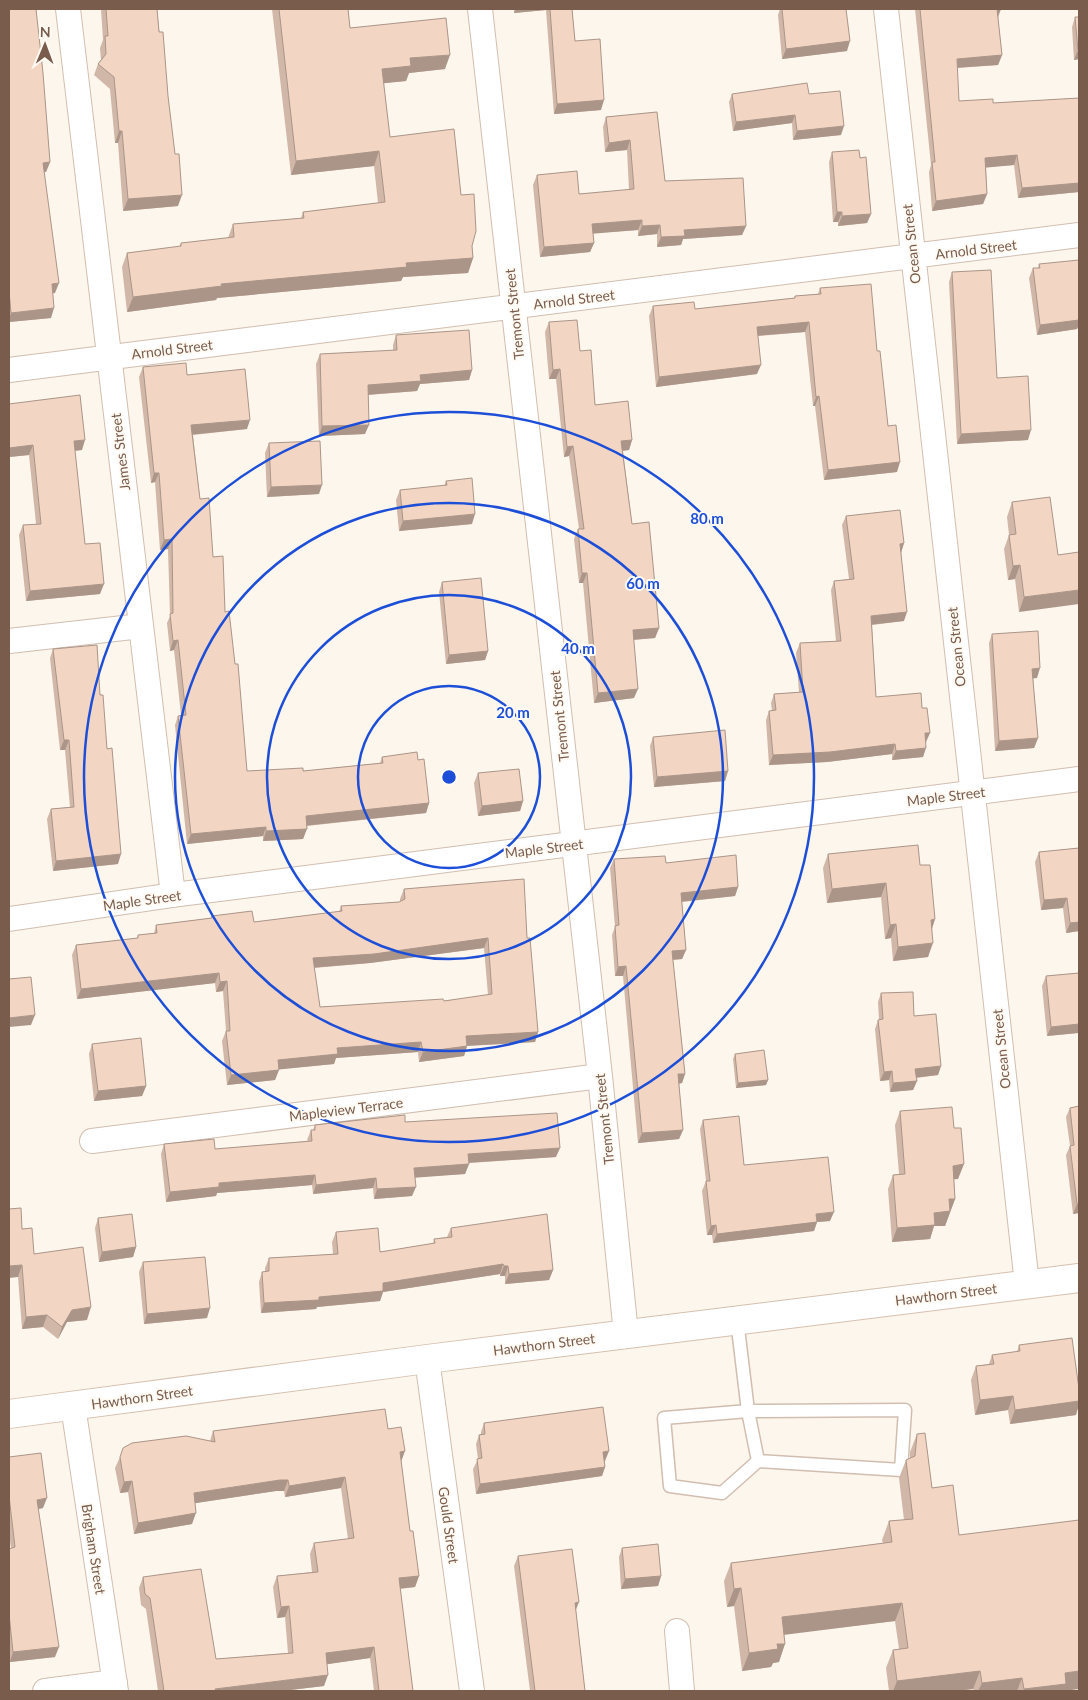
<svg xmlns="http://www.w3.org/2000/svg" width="1088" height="1700" viewBox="0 0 1088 1700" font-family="Lato,sans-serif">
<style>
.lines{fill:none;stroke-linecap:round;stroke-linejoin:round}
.service-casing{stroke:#d1beb0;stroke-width:15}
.minor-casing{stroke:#d1beb0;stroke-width:26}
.secondary-casing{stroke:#d6c0b0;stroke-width:30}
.service{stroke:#fff;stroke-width:12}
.minor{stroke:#fff;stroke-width:24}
.secondary{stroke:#fff;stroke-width:28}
.wall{fill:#d1b7a8;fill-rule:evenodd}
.shaded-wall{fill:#aa9588}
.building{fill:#f3d5c3;stroke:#aa9588;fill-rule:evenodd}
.ring{fill:none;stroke:#1d4ed8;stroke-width:2.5}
.labels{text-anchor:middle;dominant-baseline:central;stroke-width:4;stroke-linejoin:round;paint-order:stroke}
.street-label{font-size:14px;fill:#7a5c4d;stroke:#fffaf3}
.centre{fill:#1d4ed8;stroke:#fffaf3;stroke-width:2.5}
.ring-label{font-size:15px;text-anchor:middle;font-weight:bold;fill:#1d4ed8;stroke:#fffaf3;stroke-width:4;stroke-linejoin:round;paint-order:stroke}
</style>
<rect width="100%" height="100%" fill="#fdf6ec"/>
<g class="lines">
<defs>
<path id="service" d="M737 1320 748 1411 664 1418 670 1486 722 1493 758 1461 901 1470 905 1410 748 1411 758 1461"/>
<path id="minor" d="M68 9 173 895
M480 9 600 1076 626 1334
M886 9 1027 1284
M9 370 1079 235
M9 641 141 626
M9 919 173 895 1079 779
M92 1141 600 1076
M427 1359 472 1691
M73 1406 116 1691
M677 1631 682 1691
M45 1691 115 1682"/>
<path id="secondary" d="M9 1414 427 1359 1079 1278"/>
</defs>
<use href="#service" class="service-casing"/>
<use href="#minor" class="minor-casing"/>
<use href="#secondary" class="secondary-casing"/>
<use href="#service" class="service"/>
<use href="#minor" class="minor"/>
<use href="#secondary" class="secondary"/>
</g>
<path class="wall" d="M9 9 50 162 46 172H44L55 293H53L51 318 9 322Z
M101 9H157L178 206 123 211 118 143H115L110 89 94 75 98 64 101 60 100 48 103 40Z
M272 9H348L350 28 445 69 409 73 406 81 383 83 390 137 461 195 472 246 473 258 468 273 403 277 401 281 217 298 216 300 127 312 122 267 127 253 179 247 181 243 228 238 233 224 301 218 303 212 378 203 374 166 291 175Z
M514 9H572L575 41 601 110 554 114 546 10 514 13Z
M780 9H846L847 51 782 59 778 15Z
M915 9H1001L998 18 1002 55 998 65 957 68 959 101 993 103 1079 98V192L1018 198 1014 165 986 167 987 194 983 204 932 211 929 172 931 165Z
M1075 17 1079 59 1074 60 1072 27Z
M732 94H809L841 135 793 140 792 123 733 131 729 102Z
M657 112 665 181 746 226 742 235 683 239 681 245 657 247V234L638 236V230L593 233 594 243 590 252 540 257 533 185 537 175 579 194 629 190 627 150 605 152 603 127 606 117Z
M832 152 871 214 867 223 838 226V222H833L829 162Z
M1039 264 1079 325 1077 329 1037 335 1029 278 1033 268H1038Z
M952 272 997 378 1028 440 957 444 949 282Z
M820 288 877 351 888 426 897 472 824 480 815 406H813L805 332 758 336 757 374 656 387 649 316 653 306 695 309 794 298 795 296 818 294Z
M549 322 580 351 595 405 632 440 629 450 623 451 632 524 659 628 655 638 634 640V698L594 703 583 583H579L574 539 578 529H579L569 456 564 457 556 379H549L545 332Z
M396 335 472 370 469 380 420 384 417 391 368 395 365 434 319 436 316 364 320 354 393 351V345Z
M143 367 187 375 247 429 193 435 200 499 225 612 247 771H303L380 763 382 757 418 760 429 803 426 813 307 826 303 839 263 841V836L187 844 175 725 178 716 181 715 174 650 170 651 167 623 170 616 168 549 160 550 155 482 151 483 139 377Z
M9 404 82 450 75 451 85 544 100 594 26 601 19 535 23 525 36 524 29 455 9 457Z
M269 443 319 494 267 497 265 453Z
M446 481 472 524 399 531 396 500 400 490 444 486Z
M1012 502 1058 555 1019 612 1015 579 1008 580 1004 549 1009 535 1007 517Z
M846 516 904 543 901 552 904 621 872 625 876 697 926 742H925L923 757 892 760V754L827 762 769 765 766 720 769 711H772L771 703 774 694 799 692 796 653 800 643 836 641 831 590 834 581 849 579 842 525Z
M442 582 488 651 485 660 446 664 439 592Z
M992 634 1037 678H1033L1038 738 1034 748 995 751 989 643Z
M53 649 100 695 107 749 118 864 53 871 47 819 51 809 70 807 65 750H60L50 658Z
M653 737 728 771 725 781 654 787 650 746Z
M478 773 523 801 520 811 478 816 474 783Z
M1079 848V931L1066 933 1063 908 1041 910 1035 862 1039 852Z
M828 854 920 865 935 919 932 929 928 957 893 961 891 938 885 939 881 897 827 903 823 868Z
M614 859 666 863 738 887 735 896 682 902 686 950 682 959 673 960 685 1074 682 1083 679 1084 683 1130 679 1139 638 1143 623 976H615L612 935 615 927 610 868Z
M404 889 527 938 538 1032 535 1042 467 1046 464 1056 419 1062 418 1052 336 1058 334 1064 279 1069 275 1080 227 1085 222 1041 226 1031 223 991 216 992 215 983 77 999 72 955 76 945 137 938 138 935 154 933 156 925 211 918 212 916 254 922 339 912 341 906 399 902 400 901V899ZM484 948 488 995 444 1001 320 1007 314 968 370 963Z
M1079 973V1040L1078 1033 1047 1036 1042 986 1046 976Z
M881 993 914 1016 941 1066 938 1075 916 1078 917 1081 913 1090 890 1092 889 1080 880 1081 875 1029 878 1020H879L878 1002Z
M92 1044 146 1086 142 1096 94 1101 89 1054Z
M735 1054 768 1080 766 1085 736 1088 733 1059Z
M1079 1106V1213L1073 1214 1066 1155 1070 1146 1066 1117 1070 1108Z
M900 1111 958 1179H954L955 1199 945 1226H934L930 1239 892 1242 888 1189 893 1175 899 1174 895 1125Z
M703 1120 744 1165 830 1221 817 1222 814 1231 713 1243 712 1235H707L702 1191 706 1181 700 1129Z
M405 1122 556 1157 469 1163 465 1174 415 1177 412 1196 374 1199 373 1188 313 1194 312 1185 217 1193 216 1196 166 1202 161 1154 164 1144 215 1149 308 1141 307 1140 311 1130H313L315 1125Z
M98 1218 136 1247 133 1257 99 1262 95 1228Z
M451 1228 553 1270 549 1280 505 1284V1276H500V1274L383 1292 380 1301 317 1307 316 1309 261 1313 259 1282 262 1272H265V1268L269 1258 333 1254 332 1242 336 1232 380 1252 433 1244 434 1239 447 1237Z
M22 1229 34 1254 87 1320 67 1322 58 1339 43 1327 22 1329 18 1277Z
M143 1262 207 1318 144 1324 139 1272Z
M1019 1345 1076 1415 1010 1424 1008 1410 975 1415 971 1380 976 1366 989 1364 992 1355 1017 1352Z
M484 1423 605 1461V1467L602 1476 476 1494 473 1469 478 1459 476 1444 479 1435 481 1434V1432Z
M388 1429 401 1461 410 1531 419 1576 415 1587 400 1589 413 1691H374L370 1658 327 1664 324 1686 282 1691H158L146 1609 141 1605 139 1588 143 1577 216 1659 288 1653 285 1617 277 1618 273 1587 277 1576 312 1572 310 1554 314 1543 348 1539 341 1488 285 1497 284 1491H276L195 1503 192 1524 134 1534 128 1492 120 1493 115 1468 120 1457 210 1441 213 1431Z
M917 1434 932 1488 959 1535 1064 1691H973V1689L956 1691H889L886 1668 893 1650 899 1649 895 1621 784 1634 779 1662 773 1663 771 1667 742 1671 734 1606 727 1607 724 1581 731 1563 883 1543 882 1540 889 1521 904 1520 899 1478 906 1460 910 1458V1452Z
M9 1457 43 1508 38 1509 55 1657 10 1662 9 1653V1549L11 1548 9 1534Z
M622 1548 661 1576 658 1586 621 1589 619 1557Z
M518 1556 576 1611 585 1691H530L514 1566Z"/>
<path class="shaded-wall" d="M516 9H546V10L514 13Z
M997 9H1001L997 18Z
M850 41 847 51 782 59 786 49Z
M1078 50H1079V59L1074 60Z
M450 55 445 69 409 73 406 81 377 84 382 69 410 58Z
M1002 55 998 65 953 68 957 59Z
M604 100 601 110 554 114 557 104Z
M795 115 792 123 733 131 736 122Z
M844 126 841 135 793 140 797 131Z
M119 131H122L118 143H115Z
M630 140 627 150 605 152 609 143Z
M379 151 374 166 291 175 296 161Z
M1017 155 1014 165 982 168 985 158Z
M50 162 46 172H39L43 163Z
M1079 183V192L1018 198 1022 188Z
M987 194 983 204 932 211 936 201Z
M182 195 178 206 123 211 128 199Z
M837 212H842L838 222H833Z
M871 214 867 223 838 226 842 216Z
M642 220 638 230 589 234 592 224Z
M660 225 657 234 638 236 642 226Z
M746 226 742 235 683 239 681 245 657 247 661 237 684 230Z
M594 243 590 252 540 257 544 247Z
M473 258 468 273 403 277 401 281 217 298 216 300 127 312 133 297 221 284 406 263Z
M59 283 55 293 48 294 52 284Z
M54 308 51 318 9 322V319L11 313Z
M1079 317V325L1077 329 1037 335 1040 325Z
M809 322 805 332 754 336 757 327Z
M761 365 757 374 656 387 659 377Z
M560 369 556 379H549L553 370Z
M472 370 469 380 420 384 417 391 364 395 368 385 420 375Z
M819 396 815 406H813L816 397Z
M250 420 247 429 188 435 191 425Z
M369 425 365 434 319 436 322 426Z
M1031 430 1028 440 957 444 961 434Z
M85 440 82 450 70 451 74 441Z
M632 440 629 450 618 451 621 441Z
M33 445 29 455 9 457V448Z
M573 446 569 456 564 457 567 447Z
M900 462 897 472 824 480 828 470Z
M154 473H159L155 482 151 483Z
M322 485 319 494 267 497 271 487Z
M475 514 472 524 399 531 403 521Z
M172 539 168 549 160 550 164 540Z
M904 543 901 553 900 544Z
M1020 565 1015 579 1008 580 1013 566Z
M582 573H587L583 583H579Z
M104 584 100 594 26 601 30 591Z
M1079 590V604L1019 612 1024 597Z
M907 612 904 621 868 625 871 616Z
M659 628 655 638 629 640 633 630Z
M178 640 174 650 170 651 173 641Z
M488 651 485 660 446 664 449 655Z
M1040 668 1037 678 1029 679 1032 669Z
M638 689 634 698 594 703 598 693Z
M925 733H930L926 742 921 743Z
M1038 738 1034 748 995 751 999 741Z
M64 740H69L65 750H60Z
M895 744 892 754 827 762 769 765 773 755Z
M926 748 923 757 892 760 896 751Z
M728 771 725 781 654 787 657 777Z
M523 801 520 811 478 816 482 806Z
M429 803 426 813 302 826 306 816Z
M266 827 263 836 187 844 191 834Z
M307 829 303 839 263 841 266 831Z
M121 854 118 864 53 871 56 861Z
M886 883 881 897 827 903 832 889Z
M738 887 735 896 678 902 681 893Z
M1067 898 1063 908 1041 910 1044 900Z
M935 919 930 934 931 920Z
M1079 922V931L1066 933 1070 923Z
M896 924 891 938 885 939 890 925Z
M488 938 484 948 370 963 309 968 313 958Z
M933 943 928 957 893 961 898 947Z
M686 950 682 959 669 960 672 951Z
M626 966 623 976H615L618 967Z
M219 973 215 983 77 999 81 989Z
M227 981 223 991 216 992 220 982Z
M35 1015 31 1025 9 1027V1018Z
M1079 1024 1078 1033 1047 1036 1051 1027Z
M538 1032 535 1042 463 1046 466 1036Z
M421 1042 418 1052 336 1058 334 1064 274 1070 278 1060 337 1048Z
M467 1046 464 1056 419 1062 423 1052Z
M941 1066 938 1075 912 1078 915 1069Z
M279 1070 275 1080 227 1085 231 1075Z
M892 1071 889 1080 880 1081 884 1072Z
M678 1074H685L682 1083 675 1084Z
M768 1080 766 1085 736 1088 738 1083Z
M917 1081 913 1090 890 1092 893 1083Z
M146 1086 142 1096 94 1101 98 1091Z
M683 1130 679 1139 638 1143 642 1133Z
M560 1148 556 1157 465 1163 468 1154Z
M469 1164 465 1174 411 1178 414 1168Z
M964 1164 958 1179 947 1180 953 1166Z
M315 1175 312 1185 217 1193 216 1196 166 1202 170 1192 219 1183Z
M376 1178 373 1188 313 1194 316 1185Z
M416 1187 412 1196 374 1199 377 1189Z
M949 1199H955L945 1226H934L930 1239 892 1242 897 1228 934 1213Z
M1077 1204H1079V1213L1073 1214Z
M834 1212 830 1221 817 1222 814 1231 713 1243 717 1234 816 1214Z
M716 1225 712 1235H707L711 1226Z
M136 1247 133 1257 99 1262 102 1252Z
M503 1264 500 1274 383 1292 380 1301 317 1307 316 1309 261 1313 264 1303 319 1297 383 1283Z
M22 1265 18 1277 9 1278V1266Z
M504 1266H508L505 1276H500Z
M553 1270 549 1280 505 1284 509 1274Z
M91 1307 87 1320 67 1322 58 1339 62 1327 72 1310Z
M210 1308 207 1318 144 1324 147 1314Z
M47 1315 43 1327 22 1329 26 1317Z
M1013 1396 1008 1410 975 1415 980 1400Z
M1079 1401V1405L1076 1415 1010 1424 1015 1410Z
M405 1451 401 1462 400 1452Z
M609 1451 605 1461 600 1462 603 1452Z
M605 1467 602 1476 476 1494 480 1484Z
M345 1477 341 1488 285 1497 289 1486Z
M280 1480H288L284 1491H276L190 1504 194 1493Z
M132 1481 128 1492 120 1493 124 1482Z
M47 1498 43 1508 33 1510 37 1500Z
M196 1513 192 1524 134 1534 138 1523Z
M419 1576 415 1587 395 1589 399 1578Z
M661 1576 658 1586 621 1589 625 1579Z
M741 1588 734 1606 727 1607 734 1589Z
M579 1602 575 1612V1603Z
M902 1603 895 1621 775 1636 782 1617Z
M289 1606 285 1617 277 1618 281 1607Z
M777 1644H785L779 1662 773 1663 771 1667 742 1671 749 1653Z
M59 1647 55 1657 10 1662 13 1652Z
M374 1647 370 1658 322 1665 326 1653Z
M980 1671 973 1689 956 1691H893L897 1681Z
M1079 1671V1689L1064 1691H1023L1024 1689 1065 1673Z
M328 1675 324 1686 282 1691H215V1689Z
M1022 1678 1017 1691H978L982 1683Z"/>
<path class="building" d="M9 9H36L43 73 50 162 43 163 59 283 52 284 54 308 11 313 9 291Z
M106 9H157L159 32H163L168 96 175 154H179L182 195 128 199 122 131H119L114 77 98 64 106 54 105 36H108Z
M279 9H348L350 28 446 18 450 55 410 58 411 66 382 69 390 137 454 129 461 195 474 194 476 231 472 246 473 258 406 263 407 267 221 284 222 286 133 297 127 253 181 246V243L234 237 233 224 304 218 303 212 385 202 379 151 296 161Z
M550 9H572L575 41 600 39 604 100 557 104Z
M782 9H846L850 41 786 49Z
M920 9H997L1002 55 957 59 959 101 993 99V103L1079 98V183L1022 188 1017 155 985 158 987 194 936 201 932 162H935Z
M1075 17H1079V50H1078Z
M807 83 809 94 840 91 844 126 797 131 795 115 736 122 732 94Z
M657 112 665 181 743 178 746 226 684 230 685 236 661 237 660 225 642 226V220L592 224 594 243 544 247 537 175 577 171 579 194 634 189 630 140 609 143 606 117Z
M859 150 860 158 866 157 871 214 842 216V212H837L832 152Z
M1079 260V320L1040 325 1033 268H1040L1039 264Z
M991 270 997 378 1028 376 1031 430 961 434 952 272Z
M871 284 877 351H880L888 426 896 425 900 462 828 470 819 396 816 397 809 322 757 327 761 365 659 377 653 306 694 302 695 309 795 298V296L821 294 820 288Z
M577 320 580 351 591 350 595 405 628 401 632 440 621 441 632 524 649 522 659 628 633 630 638 689 598 693 587 573H582L578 529H584L573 446 567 447 560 369 553 370 549 322Z
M469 330 472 370 420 375 421 381 368 385 369 425 322 426 320 354 397 350 396 335Z
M186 363 187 375 245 369 250 420 191 425 200 499 209 498 213 557 223 556 225 612 229 611 235 664H238L247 771 303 768V771L383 763 382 757 417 752 418 760 424 759 429 803 306 816 307 829 266 831V827L191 834 178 716 186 715 178 640 173 641 170 614 173 613 172 539 164 540 159 473H154L143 367Z
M80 395 85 440 74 441 85 544 100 543 104 584 30 591 23 525 41 524 33 445 9 448V404Z
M320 441 322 485 271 487 269 443Z
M472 478 475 514 403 521 400 490 447 485 446 481Z
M1050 497 1058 555 1079 552V590L1024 597 1020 565 1013 566 1009 535 1016 534 1012 502Z
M900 510 904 543 900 544 907 612 871 616 876 697 921 693 922 708H927L930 733H925L926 748 896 751 895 744 830 752 773 755 769 711 776 710 774 694 803 692 800 643 841 641 834 581 854 579 846 516Z
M481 578 488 651 449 655 442 582Z
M1038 631 1040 668 1032 669 1038 738 999 741 992 634Z
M97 645 100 695H103L107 749 112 748 121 854 56 861 51 809 74 807 69 740H64L53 649Z
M725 730 728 771 657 777 653 737Z
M519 769 523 801 482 806 478 773Z
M918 845 920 865H930L935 919 931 920 933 943 898 947 896 924 890 925 886 883 832 889 828 854Z
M1079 848V922L1070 923 1067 898 1044 900 1039 852Z
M736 855 738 887 681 893 686 950 672 951 685 1074H678L683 1130 642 1133 626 966 618 967 615 926 619 925 614 859 665 856 666 863Z
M524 879 527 938H530L538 1032 466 1036 467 1046 423 1052 421 1042 337 1048 338 1054 278 1060 279 1070 231 1075 226 1031H230L227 981 220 982 219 973 81 989 76 945 138 938V935L157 933 156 925 212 918V916L252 911 254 922 342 911 341 906 399 902 405 899 404 889ZM488 938 492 994 444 1001 443 999 320 1007 313 958 374 954Z
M1079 973V1024L1051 1027 1046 976Z
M31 977 35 1015 9 1018V979Z
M913 992 914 1016 936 1014 941 1066 915 1069 917 1081 893 1083 892 1071 884 1072 878 1020 883 1019 881 993Z
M141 1038 146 1086 98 1091 92 1044Z
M764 1050 768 1080 738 1083 735 1054Z
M1079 1106V1204H1077L1070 1146 1074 1145 1070 1108Z
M952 1107 954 1128H961L964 1164 953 1166 955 1199H949L950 1211 934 1213 935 1225 897 1228 893 1175 905 1174 900 1111Z
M557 1113 560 1148 468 1154 469 1164 414 1168 416 1187 377 1189 376 1178 316 1185 315 1175 219 1183V1187L170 1192 164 1144 214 1139 215 1149 312 1141 311 1130H315V1125L405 1115V1122Z
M739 1116 744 1165 828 1157 834 1212 816 1214 817 1222 717 1234 716 1225 711 1226 706 1181H710L703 1120Z
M21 1208 22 1229 32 1228 34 1254 83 1247 91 1307 72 1310 62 1327 47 1315 26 1317 22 1265 9 1266V1209Z
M132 1214 136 1247 102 1252 98 1218Z
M547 1214 553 1270 509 1274 508 1266H504L503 1264 383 1283V1291L319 1297V1300L264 1303 262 1272 269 1271V1258L338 1254 336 1232 378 1228 380 1252 435 1243 434 1239 452 1237 451 1228Z
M205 1257 210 1308 147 1314 143 1262Z
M1072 1338 1079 1389V1401L1015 1410 1013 1396 980 1400 976 1366 994 1364 992 1355 1020 1351 1019 1345Z
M603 1407 609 1451 603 1452 605 1467 480 1484 477 1459 482 1458 479 1435 485 1434 484 1423Z
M385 1409 388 1429 401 1427 405 1451 400 1452 410 1531H413L419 1576 399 1578 413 1691H379L374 1647 326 1653 328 1675 215 1689 216 1691H164L150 1598 145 1594 143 1577 201 1569 216 1659 293 1653 289 1606 281 1607 277 1576 318 1572 314 1543 354 1538 345 1477 289 1486 288 1480H280L194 1493 196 1513 138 1523 132 1481 124 1482 120 1457 123 1448 132 1443 186 1436 215 1442 213 1431Z
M925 1433 932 1488 953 1485 959 1535 1079 1520V1671L1065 1673 1066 1684 1024 1689 1022 1678 982 1683 980 1671 897 1681 893 1650 908 1648 902 1603 782 1617 785 1644H777L778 1649 749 1653 741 1588 734 1589 731 1563 892 1542 889 1521 913 1519 906 1460 915 1456 917 1434Z
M41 1453 47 1498 37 1500 59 1647 13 1652 9 1614V1549L15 1547 9 1496V1457Z
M658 1544 661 1576 625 1579 622 1548Z
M572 1549 579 1602 575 1603 585 1691H535L518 1556Z"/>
<g class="ring">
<circle cx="449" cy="777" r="91"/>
<circle cx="449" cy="777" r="182"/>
<circle cx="449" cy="777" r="274"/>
<circle cx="449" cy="777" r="365"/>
</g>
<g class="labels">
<g class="street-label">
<text transform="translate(911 244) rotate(-96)">Ocean Street</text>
<text transform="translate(976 249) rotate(-7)">Arnold Street</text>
<text transform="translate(574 299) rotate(-7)">Arnold Street</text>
<text transform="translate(514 314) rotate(-96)">Tremont Street</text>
<text transform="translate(172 349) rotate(-7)">Arnold Street</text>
<text transform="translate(120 452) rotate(-97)">James Street</text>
<text transform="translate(956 647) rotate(-96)">Ocean Street</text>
<text transform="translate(559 716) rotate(-96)">Tremont Street</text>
<text transform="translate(946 796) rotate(-7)">Maple Street</text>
<text transform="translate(544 848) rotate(-7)">Maple Street</text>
<text transform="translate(142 900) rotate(-8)">Maple Street</text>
<text transform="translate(1001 1049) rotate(-96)">Ocean Street</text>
<text transform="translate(346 1109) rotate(-7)">Mapleview Terrace</text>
<text transform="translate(604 1119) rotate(-96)">Tremont Street</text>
<text transform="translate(946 1294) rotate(-7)">Hawthorn Street</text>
<text transform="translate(544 1344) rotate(-7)">Hawthorn Street</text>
<text transform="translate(142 1397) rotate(-8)">Hawthorn Street</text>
<text transform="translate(449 1525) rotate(82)">Gould Street</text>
<text transform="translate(94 1549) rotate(81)">Brigham Street</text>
</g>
</g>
<circle cx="449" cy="777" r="8" class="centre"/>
<g class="ring-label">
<text x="707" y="524">80 m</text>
<text x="643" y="589">60 m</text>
<text x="578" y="654">40 m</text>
<text x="513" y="718">20 m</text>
</g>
<rect width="1088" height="1700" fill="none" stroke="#7a5c4d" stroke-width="20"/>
<g transform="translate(45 45) rotate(1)" stroke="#fffaf3" stroke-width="4" paint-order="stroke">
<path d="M0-4L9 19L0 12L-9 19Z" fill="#7a5c4d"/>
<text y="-8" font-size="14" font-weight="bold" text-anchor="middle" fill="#7a5c4d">N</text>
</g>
</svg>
